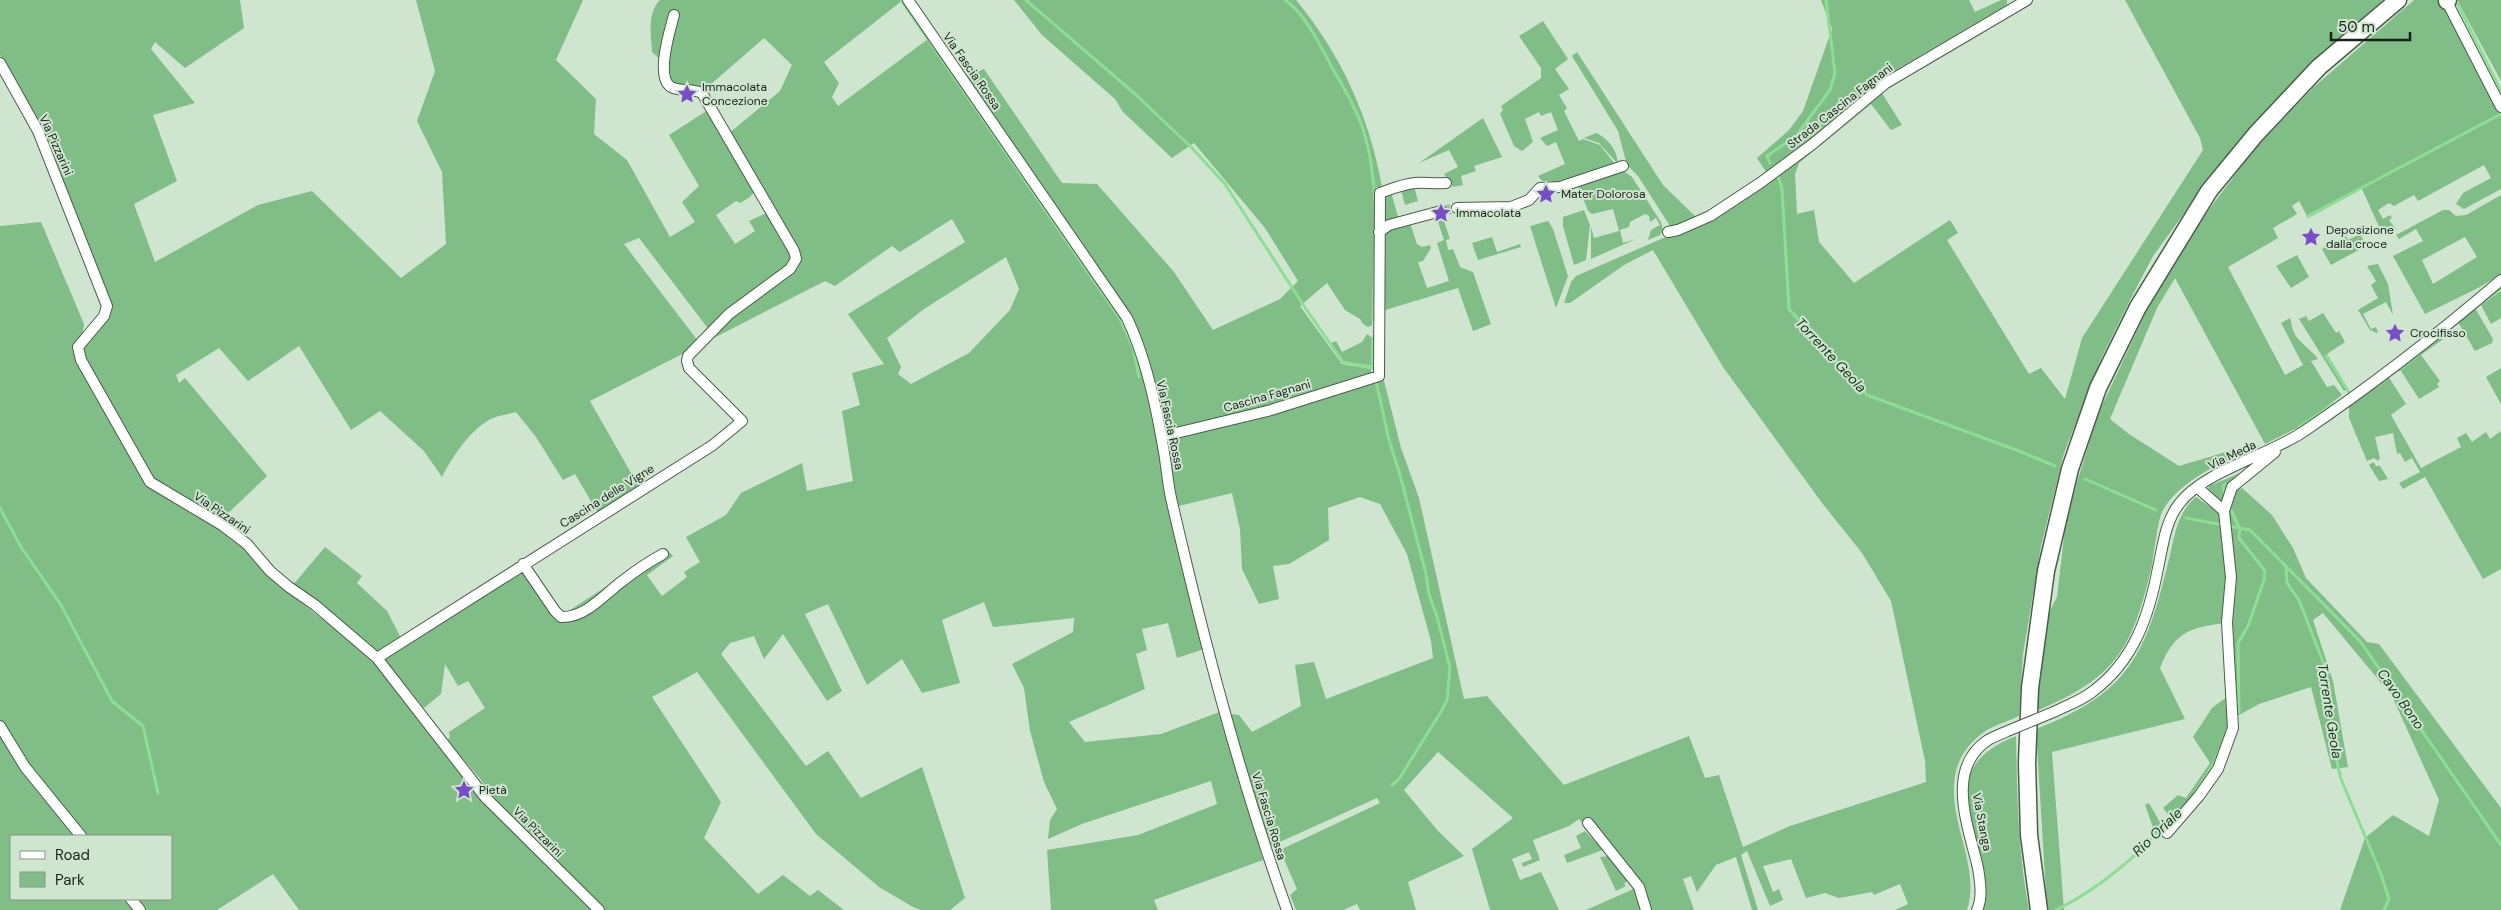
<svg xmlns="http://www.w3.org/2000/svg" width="2501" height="910" viewBox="0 0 2501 910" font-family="'DM Sans',sans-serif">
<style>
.green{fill:#81bd86;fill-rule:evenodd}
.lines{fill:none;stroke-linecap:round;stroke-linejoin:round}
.stream{stroke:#8dde95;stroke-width:3}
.minor-tunnel{stroke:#abbeac;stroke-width:10;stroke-dasharray:10 5;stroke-linecap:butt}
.minor-casing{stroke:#4a5d4b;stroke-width:12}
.trunk-casing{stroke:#4a5d4b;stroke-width:19}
.minor{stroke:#fff;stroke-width:10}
.trunk{stroke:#fff;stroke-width:16}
.minor-bridge-casing{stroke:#4a5d4b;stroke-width:12;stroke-linecap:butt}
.minor-bridge{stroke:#fff;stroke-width:10}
.labels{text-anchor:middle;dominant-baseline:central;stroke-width:4;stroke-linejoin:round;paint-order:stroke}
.street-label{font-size:12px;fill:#19211a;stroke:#cfe5d0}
.poi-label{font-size:12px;fill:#19211a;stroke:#cfe5d0;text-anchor:start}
.water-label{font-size:14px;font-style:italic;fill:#153619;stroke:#cfe5d0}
</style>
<rect width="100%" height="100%" fill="#cfe5d0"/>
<path class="green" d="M0 0H240L244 28 185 68 155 42 151 49 195 103 153 115 177 181 134 204 155 262 258 205 312 191 401 278 446 244 442 172 417 121 435 71 416 0H583L556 60 596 99 594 134 627 160 670 237 695 222 682 202 699 186 669 135 708 110 755 191 750 197 740 203 736 201 716 215 735 244 755 231 749 221 768 212 791 254 789 266 710 331 639 238 624 244 698 341 688 351 590 401 639 487 598 513 575 474 563 480 536 437 516 412C509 414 500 415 493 418 471 428 453 456 442 477L424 451 380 411 351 430 299 346 248 381 219 348 176 375 179 383 185 378 267 476 219 522 150 480 84 358 83 347 111 304 49 144 0 55Z
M660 0H903L824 62 839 83 832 97 838 106 928 39 1123 320C1149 374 1154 435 1167 493 1178 545 1193 596 1207 648L1177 658 1168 623 1142 629 1147 650 1136 654 1145 689 1069 722 1085 742 1161 734 1222 711 1263 860 1154 900 1158 910H1051L1047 850 1138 835 1217 804 1211 781 1082 824 1048 839 1050 820 1057 809 1044 782 1030 731 1024 688 1012 664 1073 632 1074 618 993 627 984 602 942 620 960 683 922 693 902 659 867 685 828 604 805 614 842 691 827 701 783 634 764 659 754 636 730 643 721 654 806 766 828 751 861 798 922 767 965 898 950 910H921L913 907 879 887 816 834 697 672 652 697 721 802 704 838 758 894 783 875 810 896 818 890 844 910H602L489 794 482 781 447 740 450 737 449 732 485 708 468 681 458 686 445 664 441 694 424 708 384 659 522 569 564 614 665 548 673 556 647 575 662 596 687 577 684 572 700 562 686 537 726 515 741 493 802 463 807 491 853 481 842 411 860 405 852 373 884 364 848 314 965 242 952 219 900 252 892 246 835 286 825 281 706 342 731 315 800 259 728 134 780 91 792 65 764 38 702 92 673 86 663 62 652 52C651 35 647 13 660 0ZM1006 257 1019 289 1010 310 969 353 911 384 898 374 901 367 887 338 924 309Z
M1014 0H1296C1341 54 1370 118 1382 187H1376L1372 325 1368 327 1363 324 1360 319 1345 310 1327 283 1300 306 1342 364 1371 369V373L1236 415 1162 431 1143 345 964 77 984 69 1062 183 1097 184 1174 272 1213 330 1280 299 1298 281 1265 228 1194 143 1172 158 1123 112 1115 99 1042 35Z
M1821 0H1969L1975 12 2001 0H2007V5L1875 82 1902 125 1891 130 1871 104 1799 163 1795 174 1797 214 1814 210 1819 242 1854 283 1950 220 1958 233 1947 240 2029 374 2041 368 2065 399 2082 338 2203 150 2200 138 2125 0H2383L2314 61 2201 190 2153 256 2129 302 2101 359 2064 453 2041 546 2023 654 2019 716C2009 721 1997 724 1987 730 1942 760 1952 802 1964 846 1969 867 1974 889 1967 910H1895L1908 904 1900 884 1874 895 1872 892 1839 898 1825 893 1806 898 1791 859 1763 866 1773 892 1779 889 1783 900 1770 906 1747 851 1741 855 1758 910H1752L1736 857 1716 865 1697 892 1691 876 1683 879 1694 910H1647L1639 885 1579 819 1569 826 1533 840 1540 860 1523 867 1522 863 1532 859 1529 852 1512 859 1520 880 1541 872 1559 910H1490L1472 849 1513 818 1438 752 1404 790 1438 831 1464 856 1408 882 1416 910H1360L1357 904 1343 910H1296L1290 895 1297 889 1280 850 1380 803 1377 798 1271 846 1232 729 1231 714 1239 715 1252 732 1301 706 1295 665 1314 662 1326 699 1433 658 1431 641 1407 554 1380 504 1360 497 1328 508 1329 540 1289 564 1273 566 1279 599 1259 604 1242 569 1240 529 1232 493 1179 506C1174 485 1166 462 1170 440L1178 436 1383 377 1401 448 1419 498 1464 699 1487 696 1564 785 1689 736 1705 778 1719 775 1743 847 1790 826 1926 782 1925 761 1891 601 1862 553 1822 503 1723 367 1653 250 1624 265 1570 303H1564L1571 282 1576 276 1728 210 1763 187 1768 175 1757 158 1789 130 1803 111 1832 29Z
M2414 0H2440L2501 112V189L2464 209 2456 204 2463 193 2491 178 2484 165 2418 201 2414 195 2394 206 2389 203 2378 210 2383 219 2390 215 2392 218 2389 220 2396 229 2388 234 2383 227 2380 229 2362 189 2308 218 2299 201 2292 206 2297 214 2273 228 2278 238 2228 267 2285 375 2303 365 2281 323 2290 318C2292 322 2291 326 2293 330 2296 341 2311 349 2318 359L2311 361 2327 387 2334 385 2342 395 2301 426 2265 444 2175 278 2157 308 2110 419 2129 434 2179 466 2236 449 2237 455C2212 467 2175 486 2162 512 2158 520 2154 553 2152 565 2133 647 2117 678 2036 711L2048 614 2057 597 2065 528 2077 482 2098 414 2148 308 2202 219 2255 148 2314 87Z
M2457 0H2501V81Z
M1543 21 1568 59 1555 69 1569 89 1559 95 1567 108 1564 111 1579 141 1583 139 1600 145 1615 164 1553 184 1552 181H1542L1538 176 1565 164 1556 142 1547 146 1540 138 1558 130 1551 112 1541 116 1539 112 1525 119 1533 142 1522 151 1514 146 1500 114 1503 110 1501 106 1541 78V68L1519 36Z
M1577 52 1663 185 1697 218 1672 229 1638 176 1627 165 1618 131 1572 56Z
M1483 118 1502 157 1474 166 1476 171 1461 176 1463 185 1453 187 1444 174 1458 167 1449 150 1419 163Z
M1596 133C1606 137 1619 151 1617 163L1599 143 1584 138Z
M1617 172H1625L1632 177 1661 222 1663 230 1660 235 1648 240 1651 230 1660 225 1656 218 1650 222 1649 216 1645 214 1630 222 1629 227 1620 230 1623 243 1636 239 1591 259V227L1594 238 1619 231 1613 209 1592 214 1588 211 1578 185Z
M1414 186 1418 201 1405 205 1401 190Z
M1391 192 1399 220 1383 221 1384 195Z
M2501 195V274L2480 287 2425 314 2393 256 2423 241 2416 229 2399 239 2396 235 2443 210H2449L2456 216 2466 215ZM2465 237 2477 257 2433 284 2422 260Z
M1584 210 1590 225 1586 260 1574 265 1563 226V217Z
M1441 212 1450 239 1446 240 1448 250 1453 249 1460 267 1473 272 1491 324 1473 331 1458 288 1382 311 1384 232 1410 223 1417 244 1422 247 1430 245 1431 248 1423 261 1418 262 1427 288 1449 281 1437 243 1444 240 1438 222 1439 215Z
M1548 221 1553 229 1568 276 1556 308 1530 226Z
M41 222 84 324 82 336 76 346 150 483 244 545 286 591 375 660 436 738 597 910H299L273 874 217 910H0V226ZM11 836H171V899H11Z
M2360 234 2366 246 2331 265 2322 249 2346 236 2348 240Z
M1492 237 1497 252 1520 244 1521 247 1478 260 1472 243Z
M2297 255 2309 277 2291 288 2276 266Z
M2378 264 2388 284 2393 315 2386 302 2363 314 2371 329 2376 327 2378 332 2377 333 2370 330 2358 310 2378 298 2371 285 2376 281 2367 266Z
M2501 291V318L2491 324 2481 305Z
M2475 308 2493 339 2492 343 2475 351 2458 322Z
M2323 313 2336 333 2339 331 2345 342 2327 354 2348 389 2344 391 2299 319 2306 316 2309 321Z
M2450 328 2453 332 2421 355 2440 381 2437 384 2439 387 2419 399 2399 368Z
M1367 334 1372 338V366L1343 361 1331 343 1336 341 1342 352 1362 342Z
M2501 368V404L2486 377Z
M2388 376 2406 404 2391 415 2421 468 2461 447 2457 438 2466 433 2472 442 2486 432 2490 439 2501 431V569L2483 579 2425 477 2403 489 2399 483 2420 472 2412 458 2405 462 2400 453 2397 454 2393 433 2375 437 2380 458 2378 461 2374 458 2367 461 2349 418V403Z
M2373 462 2376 466H2380L2388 479 2379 481 2369 465Z
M2245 471 2225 505 2208 491 2209 486Z
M2242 488 2272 515 2293 548 2306 578 2367 642 2379 644 2501 808V910H2340L2365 838 2393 815 2429 836 2439 800 2392 696 2323 613 2313 620 2333 681 2348 767 2332 769 2311 687 2259 704 2234 718 2215 765 2204 784 2173 821 2163 808 2178 795 2186 798 2210 763 2193 737 2212 708 2228 696 2224 623C2188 628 2174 633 2160 668L2185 719 2052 752 2064 910H2047L2036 729C2133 692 2147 650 2170 555 2175 533 2178 512 2196 497L2222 515 2233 492Z
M325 547 362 576 357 583 387 611 401 638 378 653 351 629 292 586Z
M2016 736C2017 795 2018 852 2029 910H1983C1988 900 1984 886 1982 876 1969 814 1941 766 2016 736Z
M2149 803 2165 831 2157 839 2145 805Z
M1585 831 1603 850 1567 863 1564 855 1581 848 1576 836Z
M1610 856 1629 879 1624 884 1626 886 1616 891 1600 857Z
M1638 887 1645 910H1586Z"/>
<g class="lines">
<path class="stream" d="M901 0 1120 319 1133 347 1139 377
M1026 0 1134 93 1192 148 1225 184 1304 306 1343 362 1372 368 1373 337
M1285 0C1304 13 1316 38 1327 58 1339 81 1355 104 1363 129 1382 189 1374 257 1373 318
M2458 5 2501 91
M1770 163 1767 156 1796 136 1830 90 1835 73 1826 0
M1778 176 1782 189 1789 309 1867 395 2019 451 2055 466
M2308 216 2501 114
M2484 301 2501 289
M2326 356 2350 394
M2399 370 2447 331
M1376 381 1389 440 1400 475 1426 574 1429 594 1437 617 1450 668 1447 700 1442 710 1399 779 1392 785
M2377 386 2385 380
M2299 427 2334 404
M2085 479 2156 510
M2225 484 2223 487 2226 497
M0 508 21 547 61 605 112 701 143 726 158 793
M2231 510 2240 529 2239 538 2265 571 2264 580 2248 626 2238 643 2239 713
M2186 518 2250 530 2360 641 2501 845
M2286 567 2287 583 2299 600 2323 662 2335 754 2341 779 2381 874 2389 899 2384 910
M2193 796 2214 763 2223 742
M2056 910C2103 887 2138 854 2174 817"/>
<path class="minor-tunnel" d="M1441 211 1457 208"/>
<defs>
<path id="minor" d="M908 0 1127 318C1145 356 1155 400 1162 441 1166 460 1167 479 1171 498 1203 637 1239 776 1287 910
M2446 0 2501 107
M0 63 38 131 107 306 104 316 78 347 81 360 150 482 222 525 247 544 270 571 289 587 315 605 377 658 485 797 599 910
M1457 208 1511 207 1529 200 1540 188 1560 187 1623 166
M1379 232 1389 225 1441 211
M1668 232 1678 230 1710 216 1760 183 1814 143 1886 83 2027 0
M1162 439 1168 435 1271 410 1379 376 1380 193C1391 189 1403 184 1415 183 1425 182 1434 184 1446 183
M2224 511 2232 487 2275 452
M523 564 555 611 561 617C585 618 603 596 621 582 634 572 648 562 663 554
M377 658 713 445 742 421 689 368 687 361 688 356 729 314 790 269 796 259 794 251 702 93C692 88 680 92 671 87 655 77 670 30 674 15
M2056 711C2068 705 2082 700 2092 692 2134 661 2149 616 2158 568 2163 546 2165 522 2179 504 2202 472 2269 455 2303 432 2371 386 2438 334 2501 280
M0 726 25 767 81 836
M1588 823 1639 887 1646 910
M2167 833 2199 796 2218 769 2233 728 2227 622 2231 577 2224 511 2197 487
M131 899 140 910
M1977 910C1983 897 1980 881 1978 868 1969 828 1944 769 1988 740 1995 736 2003 733 2010 730"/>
<path id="trunk" d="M2447 1 2448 0
M2039 910 2029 835 2027 763 2030 688 2046 571 2070 469 2098 388 2138 307 2209 191 2256 134 2319 67 2398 0"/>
</defs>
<use href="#minor" class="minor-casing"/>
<use href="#trunk" class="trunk-casing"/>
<use href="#minor" class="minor"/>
<use href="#trunk" class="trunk"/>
<defs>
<path id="minor-bridge" d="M2010 730 2056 711"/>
</defs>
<use href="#minor-bridge" class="minor-bridge-casing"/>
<use href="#minor-bridge" class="minor-bridge"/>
</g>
<defs>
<symbol id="sight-bare" viewBox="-9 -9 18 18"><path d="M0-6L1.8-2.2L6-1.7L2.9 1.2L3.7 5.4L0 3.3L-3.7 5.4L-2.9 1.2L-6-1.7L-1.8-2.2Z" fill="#794dc6" stroke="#cfe5d0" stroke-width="2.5" paint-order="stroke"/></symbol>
</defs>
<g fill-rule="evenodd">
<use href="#sight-bare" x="673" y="80" width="28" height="28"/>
<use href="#sight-bare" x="1532" y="180" width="28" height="28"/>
<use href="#sight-bare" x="1427" y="199" width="28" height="28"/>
<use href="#sight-bare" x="2297" y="223" width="28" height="28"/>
<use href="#sight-bare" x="2381" y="319" width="28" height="28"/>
<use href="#sight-bare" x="450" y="776" width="28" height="28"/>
</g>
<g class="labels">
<g class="street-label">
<text transform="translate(972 71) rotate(55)">Via Fascia Rossa</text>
<text transform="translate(1840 106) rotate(-38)">Strada Cascina Fagnani</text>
<text transform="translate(56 145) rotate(66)">Via Pizzarini</text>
<text transform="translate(1267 396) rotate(-16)">Cascina Fagnani</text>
<text transform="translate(1170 425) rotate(78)">Via Fascia Rossa</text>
<text transform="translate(2232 455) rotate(-26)">Via Meda</text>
<text transform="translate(607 496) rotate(-32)">Cascina delle Vigne</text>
<text transform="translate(222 513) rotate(34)">Via Pizzarini</text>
<text transform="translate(1269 816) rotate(73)">Via Fascia Rossa</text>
<text transform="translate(1982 822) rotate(79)">Via Stanga</text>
<text transform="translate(538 832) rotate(45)">Via Pizzarini</text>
</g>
<g class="poi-label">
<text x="702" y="87">Immacolata<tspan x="702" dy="14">Concezione</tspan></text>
<text x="1561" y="194">Mater Dolorosa</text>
<text x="1456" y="213">Immacolata</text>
<text x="2326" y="230">Deposizione<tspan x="2326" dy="14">dalla croce</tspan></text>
<text x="2410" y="333">Crocifisso</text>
<text x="479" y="790">Pietà</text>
</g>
<g class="water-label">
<text transform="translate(1831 355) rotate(47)">Torrente Geola</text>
<text transform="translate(2401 699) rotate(55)">Cavo Bono</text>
<text transform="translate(2330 711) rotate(81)">Torrente Geola</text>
<text transform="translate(2157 832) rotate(-44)">Rio Oriale</text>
</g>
</g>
<rect x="10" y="835" width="162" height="65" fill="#cfe5d0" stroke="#869787"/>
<rect x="20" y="851" width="25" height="8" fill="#ffffff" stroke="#869787"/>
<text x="55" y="860" font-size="15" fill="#19211a">Road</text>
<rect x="20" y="872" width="25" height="15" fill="#81bd86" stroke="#869787"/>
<text x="55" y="885" font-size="15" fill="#19211a">Park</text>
<path d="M2331 32v8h79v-8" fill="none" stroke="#19211a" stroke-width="2.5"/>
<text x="2338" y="32" font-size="15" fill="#19211a" stroke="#cfe5d0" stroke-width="4" paint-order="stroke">50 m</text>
</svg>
